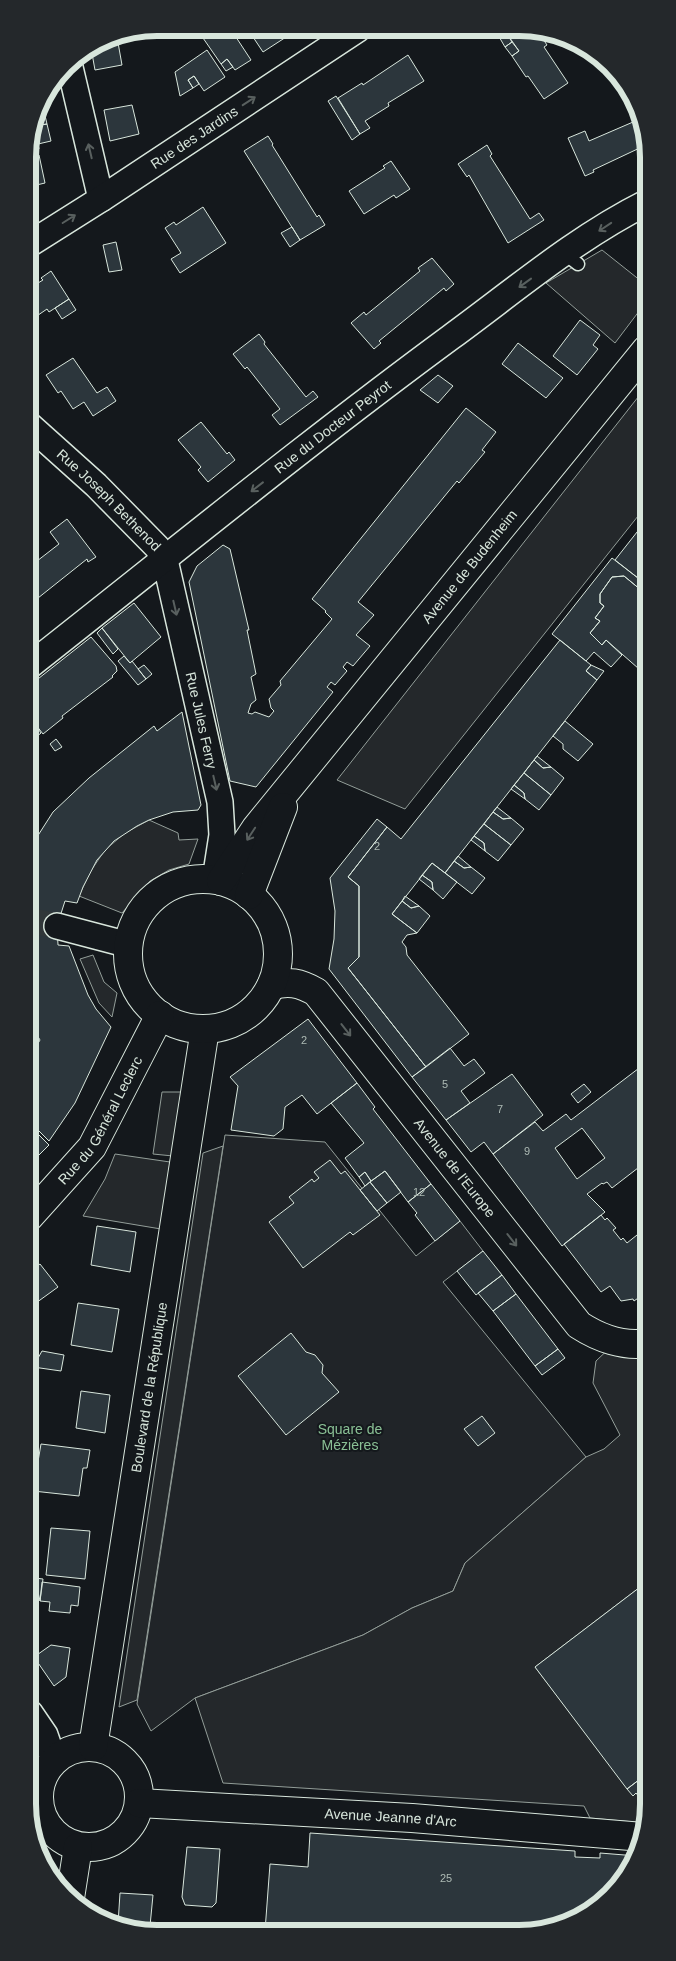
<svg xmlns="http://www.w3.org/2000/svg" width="676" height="1961" viewBox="0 0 676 1961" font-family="Helvetica,sans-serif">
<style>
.green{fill:#202428;stroke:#939e99}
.parking{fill:#24282b;stroke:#939e99}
.building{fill:#2c363c;stroke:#d8e6dc;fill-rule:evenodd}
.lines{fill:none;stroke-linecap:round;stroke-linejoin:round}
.minor-tunnel{stroke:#313739;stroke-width:25;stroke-dasharray:25 12;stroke-linecap:butt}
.service-casing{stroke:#d8e6dc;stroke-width:15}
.minor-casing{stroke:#d8e6dc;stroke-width:28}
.tertiary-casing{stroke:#d8e6dc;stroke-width:30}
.secondary-casing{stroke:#d8e6dc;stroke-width:30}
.service{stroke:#14181c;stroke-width:12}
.minor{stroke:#14181c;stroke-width:25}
.tertiary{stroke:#14181c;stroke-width:28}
.secondary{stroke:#14181c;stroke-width:28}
.oneway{stroke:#59605f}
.labels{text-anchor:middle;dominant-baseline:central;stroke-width:4;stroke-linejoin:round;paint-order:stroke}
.number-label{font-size:11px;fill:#adbab4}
.street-label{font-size:14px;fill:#d8e6dc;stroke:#14181c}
.park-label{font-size:14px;fill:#8ac095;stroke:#14181c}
.rim{fill:none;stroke:#d8e6dc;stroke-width:6}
</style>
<rect width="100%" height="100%" fill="#14181c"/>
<path class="green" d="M225 1135 325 1142 416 1256 460 1221 483 1251 443 1282 586 1457 465 1563 453 1591 412 1608 363 1635 195 1698 151 1731 137 1704Z"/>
<path class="parking" d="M602 250 646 285V302L615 343 546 283Z
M646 387V506L405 809 337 780Z
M149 820 178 833 179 840 198 839 189 864 169 870 150 881 122 913 79 896 90 872 105 850 125 833Z
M93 955 104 982 117 993 112 1017 99 1003 80 959Z
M162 1092H181L173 1156 153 1154Z
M223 1146 137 1700 119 1707 203 1153Z
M115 1154 170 1162 161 1229 83 1216 105 1179Z
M617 1341 645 1357 648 1364V1581L535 1667 633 1795 636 1793 642 1800 639 1803 638 1816 647 1817 646 1823 590 1818 584 1806 223 1783 195 1698 363 1635 412 1608 453 1591 465 1563 586 1457 604 1449 620 1435 593 1383 596 1361Z"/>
<path class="building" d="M218 28H230L251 60 235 70 227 59 221 64 203 38Z
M247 28H300L263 52Z
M494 30H537L547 45 544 47 568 83 544 99 528 76 526 77 512 56 519 51 505 31 498 35Z
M505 31 512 42 505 47 498 35Z
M117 37 122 65 95 70 91 48 105 39Z
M512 42 519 51 512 56 505 47Z
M207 50 225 77 204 91 194 76 188 80 193 88 180 96 175 72Z
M408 55 424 81 388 103 389 106 365 121 370 128 360 134 338 98 362 83 363 85Z
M227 59 233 67 226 71 221 64Z
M194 76 199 84 193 88 188 80Z
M336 96 360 134 352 140 328 101Z
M39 105 40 108 43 107 47 124 34 126Z
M132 105 139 134 110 141 104 110Z
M640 119 646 131V145L593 170 594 172 585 176 568 138 585 131 589 141Z
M47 124 51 141 38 144 39 149 28 151 34 126Z
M268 136 273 144 272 145 317 217 319 215 325 225 300 240 244 151Z
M487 145 492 154 490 156 530 219 539 213 544 220 508 243 469 175 467 177 458 164Z
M39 155 45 183 28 187V158Z
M391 161 410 189 396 198 394 195 364 214 349 191 385 168 383 166Z
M203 207 226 243 180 273 171 259 181 253 165 228 174 222 176 225Z
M292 227 300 240 290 247 281 233Z
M116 242 122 270 109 272 103 245Z
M432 258 454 284 446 291 444 288 379 341 381 343 374 349 351 323 364 312 366 315 420 271 418 268Z
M51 271 69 299 49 312 47 309 28 322V289L43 280 41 278Z
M69 299 76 310 62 319 55 308Z
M580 320 600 335 593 345 598 349 577 375 553 356Z
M259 334 265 342 264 344 306 397 313 391 318 397 280 425 272 415 280 409 247 367 245 369 233 354Z
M518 343 563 378 546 398 502 364Z
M73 358 97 393 107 387 116 401 93 416 84 402 73 409 61 391 58 393 46 375Z
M438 375 453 386 438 403 420 390Z
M466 408 496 432 482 450 485 452 459 483 457 481 358 602 374 615 356 635 370 646 353 666 347 662 343 667 347 671 335 685 331 682 327 687 333 692 256 787 230 781 189 582 197 566 223 545 230 549 249 630H247L256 674 251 677 256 700 251 704 248 713 252 714 255 712 269 717 274 711 271 708 269 699 281 685 280 681 332 619 325 612 326 611 312 599Z
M201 422 227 454 229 452 235 460 208 482 198 470 201 467 178 440Z
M67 519 96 557 88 562 87 559 28 606V568L59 544 50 532Z
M641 527 646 531 647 585 615 560Z
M612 558 647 585V595L624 576 612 577 600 594V603L604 606 595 618 600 621 590 633 602 645 606 640 622 655 611 667 594 652 586 661 552 634Z
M624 576 647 595V676L606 640 602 645 590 633 600 621 595 618 604 606 600 603V594L612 577Z
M134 603 161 637 130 663 102 628Z
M102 628 118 649 113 654 97 633Z
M91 637 116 666 117 671 112 676 113 677 62 716 63 718 43 734 29 716V686Z
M560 640 591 665 586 671 597 680 445 873 432 863 392 914 417 933 407 935 402 942 406 947 407 955 469 1034 426 1067 348 968 359 957V886L348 877 387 827 401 839Z
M124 656 130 663 132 661 146 679 138 685 118 661Z
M144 665 152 674 146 679 138 669Z
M591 665 604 671 597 680 586 671Z
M182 712 201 805 198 810 173 812 149 820 137 826 114 841 97 860 83 887 77 903 65 901 57 926 58 945 69 946 88 995 96 1009 111 1027 75 1103 49 1141 29 1121V1059L40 1040 29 1021 31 1013 29 1010V836L37 837 53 812 89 778 154 726 157 731Z
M29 716 41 733 29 743Z
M565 721 593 744 578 761 563 749V744L553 736Z
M56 739 62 747 55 751 50 744Z
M537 756 551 767 543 768 534 760Z
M534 760 543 768 551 767 564 778 551 795 524 773Z
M524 773 551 795 539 810 525 799 524 793 514 785Z
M514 785 524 793 525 799 511 789Z
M497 807 511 818 503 819 493 812Z
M493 812 503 819 511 818 524 829 511 845 484 824Z
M377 819 387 827 348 877 359 886V957L348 968 426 1067 412 1077 329 969 334 939 335 911 330 878Z
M484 824 511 845 498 861 485 851 484 843 474 836Z
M474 836 484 843 485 851 471 840Z
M458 856 471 867 464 868 454 861Z
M454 861 464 868 471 867 485 878 472 894 445 873Z
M432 863 457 882 443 899 433 890 432 882 422 875Z
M422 875 432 882 433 890 419 879Z
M405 896 419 906 411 908 402 901Z
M402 901 411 908 419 906 430 916 417 933 392 914Z
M308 1019 357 1083 317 1114 302 1095 285 1107 283 1129 274 1136 231 1130 238 1086 230 1077Z
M450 1048 464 1066 474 1059 485 1073 461 1091 470 1103 446 1120 412 1077Z
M647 1062V1161L612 1188 607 1182 603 1184 602 1183 587 1194 605 1212 562 1246 493 1154 535 1122 543 1131 566 1114 571 1120ZM582 1128 605 1158 577 1179 555 1148Z
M512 1074 543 1115 493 1154 484 1142 471 1152 446 1120Z
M357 1083 375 1107 373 1109 431 1184 408 1202 385 1171 371 1181 365 1172 359 1177 345 1158 364 1143 331 1103Z
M584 1084 591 1092 578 1103 571 1094Z
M29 1125 49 1145 29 1165Z
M330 1160 341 1174 345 1171 380 1215 353 1235 350 1232 303 1268 269 1222 294 1203 289 1197 312 1179 314 1182 319 1178 314 1172Z
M385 1171 401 1192 387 1203 370 1182Z
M365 1172 371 1181 365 1186 359 1177Z
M370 1182 387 1203 377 1211 360 1190Z
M431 1184 460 1221 435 1241 415 1215 417 1213 408 1202Z
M601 1215 605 1220 607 1218 616 1228 613 1230 621 1240 623 1238 627 1243 647 1227 648 1291 634 1301 633 1299 621 1301 610 1286 601 1292 564 1244Z
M97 1226 136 1232 130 1272 91 1265Z
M483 1251 502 1275 476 1295 457 1271Z
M40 1264 58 1287 29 1308V1272Z
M502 1275 516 1294 493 1311 478 1293Z
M516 1294 558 1349 535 1366 493 1311Z
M78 1303 119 1309 112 1352 71 1345Z
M291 1333 306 1352 315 1355 323 1365 322 1373 339 1392 286 1435 238 1376Z
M558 1349 565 1358 542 1375 535 1366Z
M42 1351 64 1355 61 1371 33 1367Z
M81 1391 110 1395 105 1433 76 1428Z
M482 1416 495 1433 478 1446 464 1429Z
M41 1444 90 1450 87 1468H83L79 1496 33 1491Z
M51 1528 90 1531 85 1579 46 1575Z
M35 1578 43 1579 40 1601Z
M648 1581V1773L627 1789 535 1667Z
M42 1582 80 1587 78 1606 71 1605 70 1613 49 1611 50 1602 40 1601Z
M51 1645 70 1648 66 1677 54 1686 34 1657Z
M648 1773 647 1817 638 1816 639 1803 642 1800 636 1793 633 1796 627 1789Z
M310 1833 575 1851V1857L600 1858V1853L637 1856 617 1889 584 1916 545 1931H265L270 1864 308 1867Z
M187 1847 220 1849 216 1903 212 1907 185 1905 182 1897Z
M120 1893 153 1895 150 1926 118 1924Z
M118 1924 144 1926 143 1931H132Z"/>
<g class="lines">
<path class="minor-tunnel" d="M29 920 57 926"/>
<defs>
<path id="service" d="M565 254 578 264"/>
<g id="minor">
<path d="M69 63 101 199"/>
<path id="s1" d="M28 245 101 199 358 29"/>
<path id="s2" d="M28 424 96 485 157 547 165 560 220 802 222 835 215 880"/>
<path id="s3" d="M28 667C169 556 307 443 451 337 514 291 576 238 646 203"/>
<path d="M57 926 129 945"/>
<path d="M30 1713 45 1735 54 1761"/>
</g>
<g id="tertiary">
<path id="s4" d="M271 986C288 980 300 983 316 992L579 1325C599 1338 624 1347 648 1343"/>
<circle cx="89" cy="1797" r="50"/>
<path id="s5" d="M93 1747 205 1029"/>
<path id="s6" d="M139 1803 412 1818 643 1837"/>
<path d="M70 1898 78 1847"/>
</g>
<g id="secondary">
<circle cx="203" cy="954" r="75"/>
<path id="s7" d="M221 881 256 828 646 350"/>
<path d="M249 895 283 807"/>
<path id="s8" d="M29 1217 92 1147 160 1015"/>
</g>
</defs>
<use href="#service" class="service-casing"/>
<use href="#minor" class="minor-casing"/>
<use href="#tertiary" class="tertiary-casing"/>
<use href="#secondary" class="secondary-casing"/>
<use href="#service" class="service"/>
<use href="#minor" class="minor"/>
<use href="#tertiary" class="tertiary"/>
<use href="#secondary" class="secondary"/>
</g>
<defs><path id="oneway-shaft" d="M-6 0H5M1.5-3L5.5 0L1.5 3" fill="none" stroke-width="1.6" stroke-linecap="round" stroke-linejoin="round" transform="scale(1.25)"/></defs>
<g class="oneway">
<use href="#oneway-shaft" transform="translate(249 101) rotate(-33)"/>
<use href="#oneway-shaft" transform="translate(90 151) rotate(-103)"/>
<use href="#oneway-shaft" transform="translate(69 219) rotate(-32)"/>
<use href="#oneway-shaft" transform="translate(605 227) rotate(146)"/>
<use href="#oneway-shaft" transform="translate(525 283) rotate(144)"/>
<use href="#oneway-shaft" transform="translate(257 487) rotate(142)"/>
<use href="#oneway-shaft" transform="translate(175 608) rotate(77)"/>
<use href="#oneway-shaft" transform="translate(215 783) rotate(77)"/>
<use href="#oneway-shaft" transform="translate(251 834) rotate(123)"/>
<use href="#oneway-shaft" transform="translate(346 1030) rotate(52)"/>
<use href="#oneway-shaft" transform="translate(512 1240) rotate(52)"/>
</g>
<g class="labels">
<g class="number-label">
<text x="377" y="846">2</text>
<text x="304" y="1040">2</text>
<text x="445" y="1084">5</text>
<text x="500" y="1109">7</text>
<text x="527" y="1151">9</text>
<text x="419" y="1192">12</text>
<text x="446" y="1878">25</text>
</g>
<g class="street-label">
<text stroke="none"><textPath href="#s1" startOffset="198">Rue des Jardins</textPath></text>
<text stroke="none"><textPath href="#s3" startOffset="388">Rue du Docteur Peyrot</textPath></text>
<text stroke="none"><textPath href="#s2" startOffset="111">Rue Joseph Bethenod</textPath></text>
<text stroke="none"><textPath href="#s7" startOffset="401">Avenue de Budenheim</textPath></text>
<text stroke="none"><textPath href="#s2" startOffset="358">Rue Jules Ferry</textPath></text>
<text stroke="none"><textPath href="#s8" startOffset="121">Rue du Général Leclerc</textPath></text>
<text stroke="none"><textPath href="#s4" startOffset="271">Avenue de l'Europe</textPath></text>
<text stroke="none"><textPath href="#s5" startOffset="364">Boulevard de la République</textPath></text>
<text stroke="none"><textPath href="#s6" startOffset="252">Avenue Jeanne d'Arc</textPath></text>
</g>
<g class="park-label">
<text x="350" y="1429">Square de<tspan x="350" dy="16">Mézières</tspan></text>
</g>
</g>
<path d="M0 0H676V1961H0ZM157 36H519A121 121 0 0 1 640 157V1804A121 121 0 0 1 519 1925H157A121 121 0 0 1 36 1804V157A121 121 0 0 1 157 36Z" fill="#24282b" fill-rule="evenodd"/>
<path class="rim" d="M157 36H519A121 121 0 0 1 640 157V1804A121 121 0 0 1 519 1925H157A121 121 0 0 1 36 1804V157A121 121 0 0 1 157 36Z"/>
</svg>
